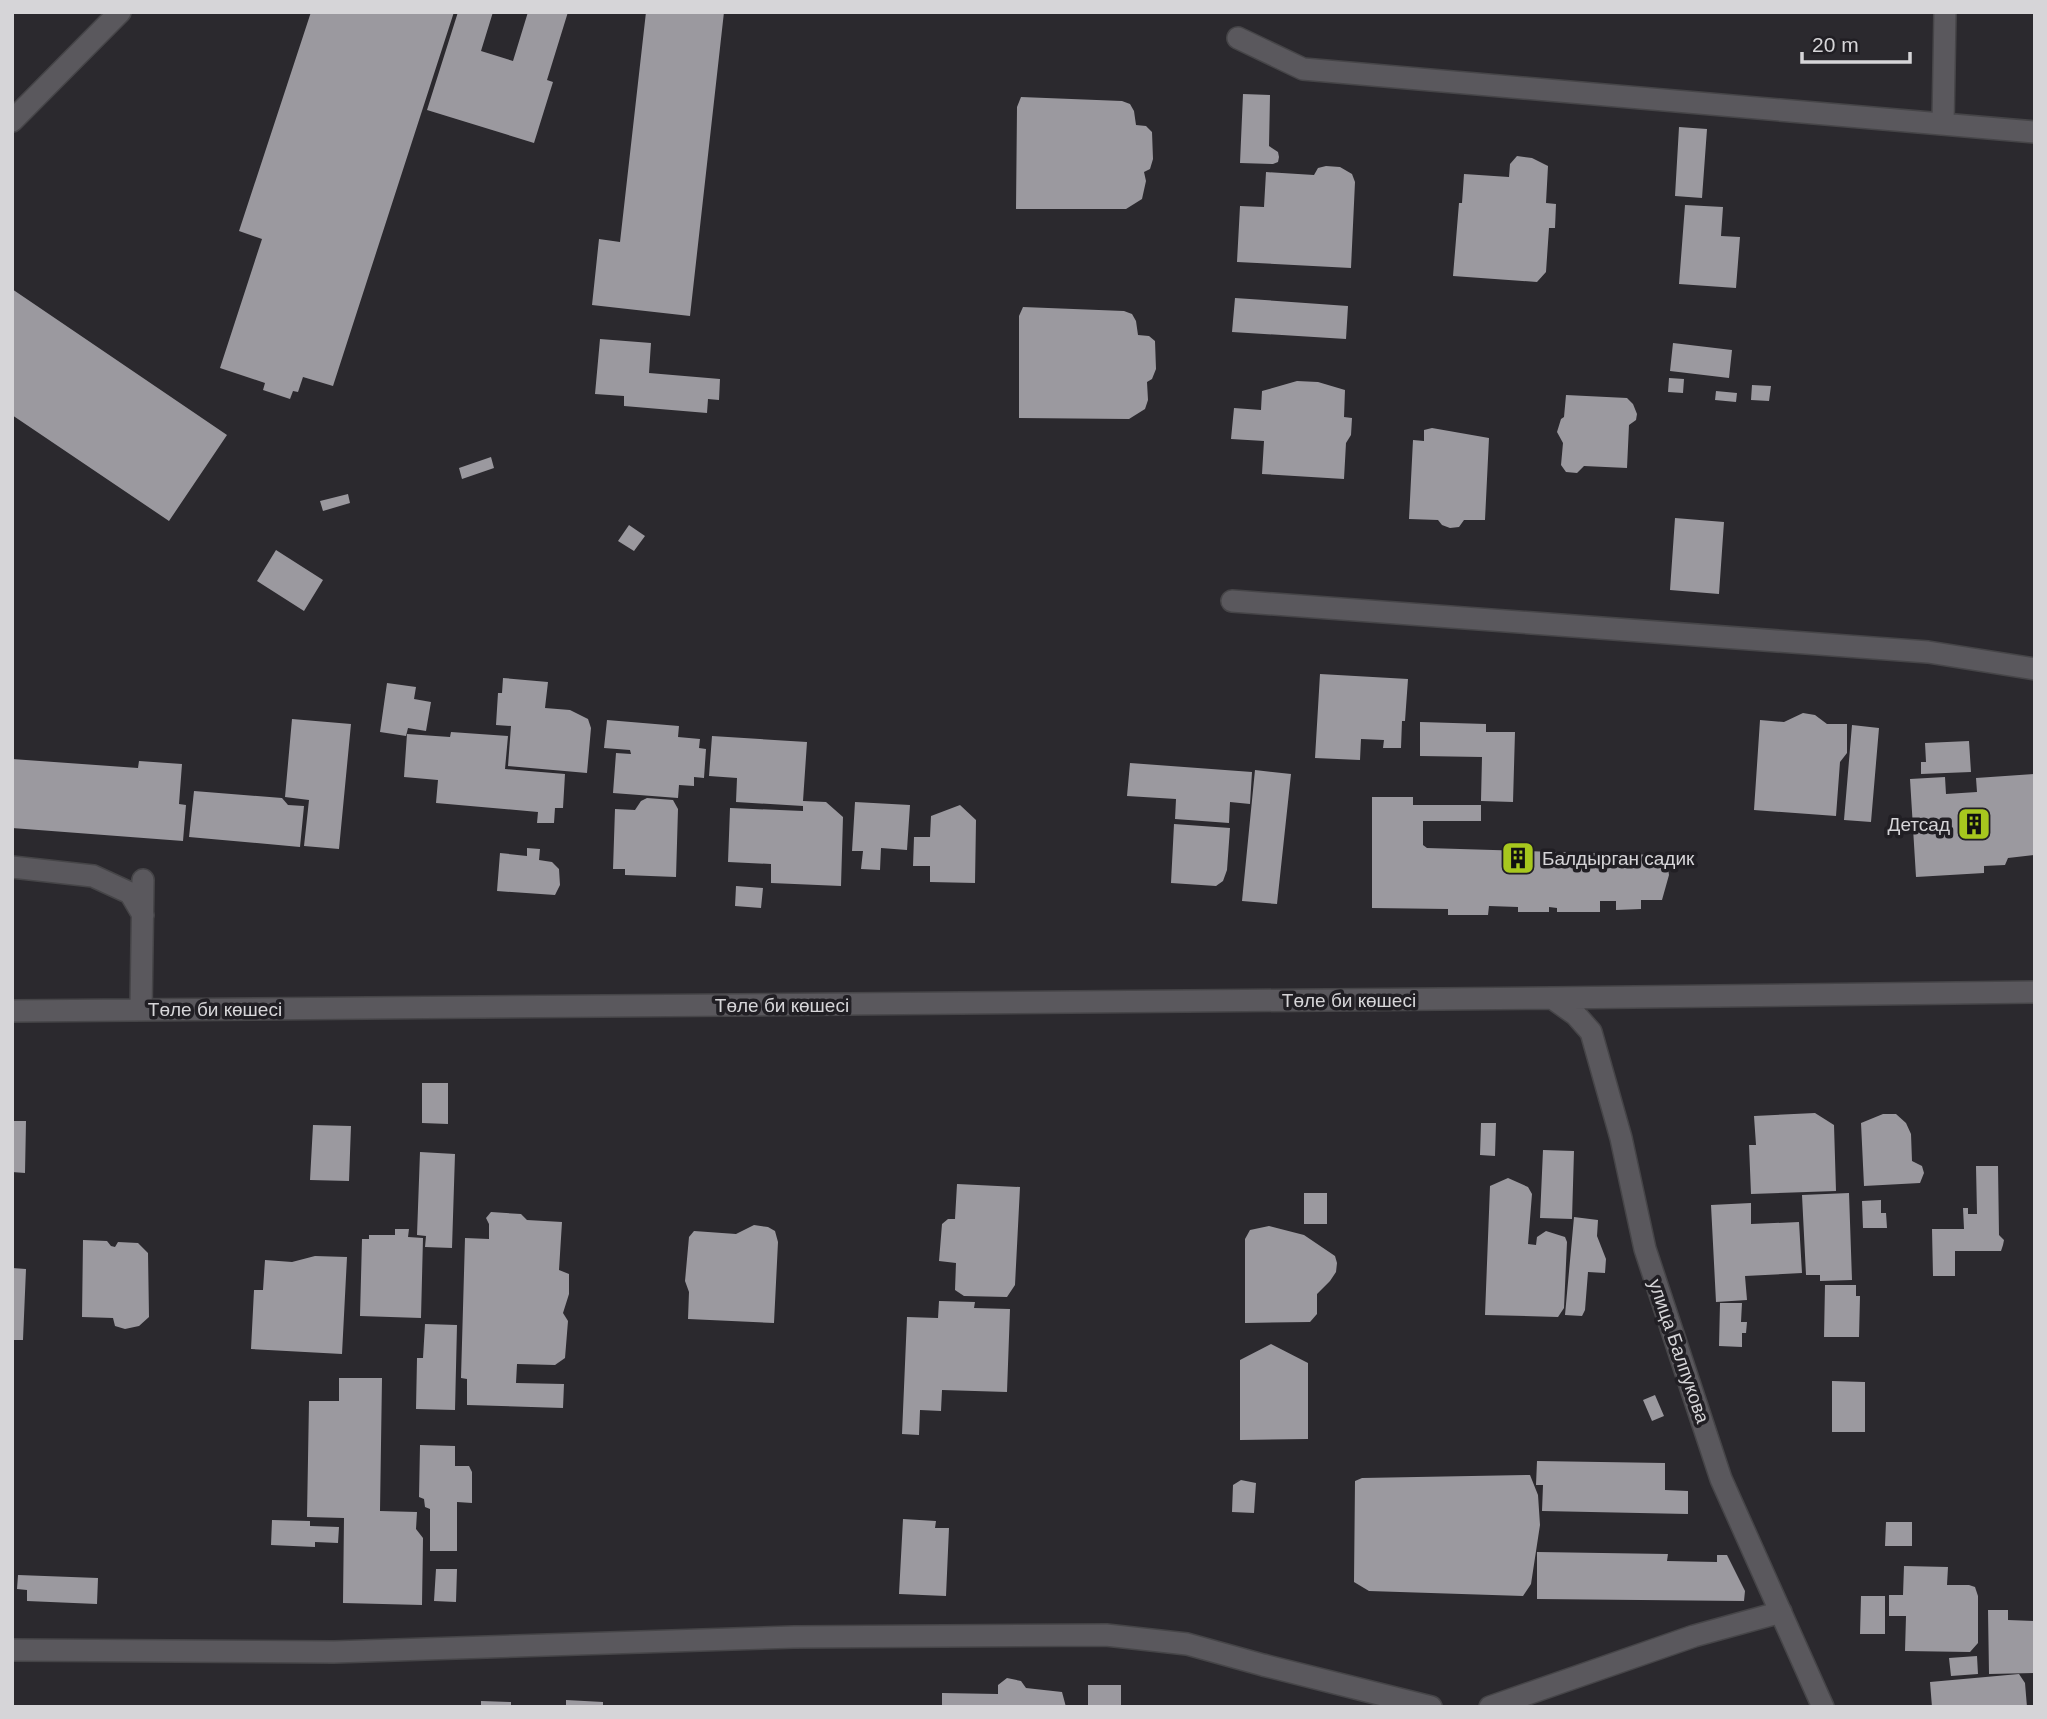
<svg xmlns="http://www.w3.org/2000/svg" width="2047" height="1719" viewBox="0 0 2047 1719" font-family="Arial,sans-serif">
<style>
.building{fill:#9b999f}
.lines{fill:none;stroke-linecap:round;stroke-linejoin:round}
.minor-casing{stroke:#464548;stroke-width:24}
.minor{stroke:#5a585d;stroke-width:21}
.labels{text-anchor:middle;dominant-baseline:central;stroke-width:7;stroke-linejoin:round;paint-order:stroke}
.poi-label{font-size:19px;fill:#d6d5d8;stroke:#211f24;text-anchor:end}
.street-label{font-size:19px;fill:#d6d5d8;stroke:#211f24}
</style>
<rect width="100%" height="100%" fill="#2b292e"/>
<path class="building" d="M311 12H454L333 386 303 377 298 392 293 391 290 399 263 390 265 383 220 368 262 239 239 231Z
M458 12H493L481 51 513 61 528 12H568L547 80 553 82 534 143 427 110Z
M646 12H724L690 316 592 305 599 239 620 242Z
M1243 94 1270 95 1269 146 1278 152 1279 157 1278 162 1273 164 1240 163Z
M1021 97 1122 101 1130 104 1134 111 1136 125 1146 126 1152 132 1153 159 1150 169 1144 172 1146 181 1142 199 1126 209H1016L1017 107Z
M1679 127 1707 129 1702 198 1675 196Z
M1517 156 1532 158 1548 166 1546 203 1556 204 1555 228H1549L1546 272 1537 282 1453 276 1459 203H1462L1464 174 1509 177 1510 164Z
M1326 166 1340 167 1352 174 1355 182 1351 268 1237 262 1240 206 1264 207 1266 172 1314 175 1318 168Z
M1685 205 1723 207 1721 236 1740 237 1736 288 1679 284Z
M12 289 227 435 169 521 12 415Z
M1235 298 1348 306 1346 339 1232 332Z
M1023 307 1124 311 1132 314 1136 321 1138 335 1149 336 1155 341 1156 369 1152 379 1147 382 1148 400 1145 409 1129 419 1019 418V316Z
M600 339 651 343 649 373 720 379 719 400 708 399 707 413 624 406V396L595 394Z
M1673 343 1732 350 1729 378 1670 371Z
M1669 378 1684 379 1683 393 1668 392Z
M1297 381 1318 382 1345 390 1344 417 1352 418 1351 435 1346 443 1344 479 1262 474 1264 441 1231 439 1234 408 1261 410 1262 391Z
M1752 385 1771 386 1769 401 1751 400Z
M1716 391 1737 393 1736 402 1715 400Z
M1566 395 1627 398 1633 404 1637 414 1636 420 1629 425 1627 468 1584 466 1577 473 1566 472 1561 465 1563 443 1557 432 1561 419 1564 417Z
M1432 428 1489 438 1485 520H1464L1459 527 1450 528 1442 525 1438 520 1409 519 1413 440 1424 441V430Z
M491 457 494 468 462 479 459 468Z
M348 494 350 503 323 511 320 501Z
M1675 518 1724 522 1719 594 1670 590Z
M629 525 645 536 634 551 618 541Z
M276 550 323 580 304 611 257 581Z
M1320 674 1408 679 1405 721H1402L1401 748H1383L1384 740 1361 739 1360 760 1315 758Z
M503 678 548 682 545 708 570 710 588 719 591 728 587 773 508 766 511 726 496 725 498 693H502Z
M387 683 416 687 414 699 431 702 426 731 408 728 406 736 380 732Z
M1803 713 1815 715 1827 724H1847V753L1840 762 1836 816 1754 810 1760 720 1784 722Z
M292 719 351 724 339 849 304 846 309 800 285 797Z
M607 720 679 726 678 737 700 739 699 748 706 749 704 778 694 777V786L679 785 678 798 613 793 616 753 631 754 630 750 604 748Z
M1420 722 1486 724V732H1515L1513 802 1481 801 1482 757 1420 756Z
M1852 725 1879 728 1871 822 1844 820Z
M451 732 508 736 505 769 565 774 563 808H555L554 823H537L538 812 436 803 438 780 404 777 407 734 450 737Z
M712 736 807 742 803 801 826 802 843 817 841 886 771 883V864L728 862 730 808 803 811V806L736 802 737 778 709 776Z
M1969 741 1971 772 1921 774V762H1926L1925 743Z
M12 759 138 768 139 761 182 764 179 804 186 805 183 841 12 828Z
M1130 763 1252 772 1250 804 1230 802 1229 823 1175 819 1176 799 1127 796Z
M1255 770 1291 774 1277 904 1242 901Z
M2035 774V855L2008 858 2005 865 1984 866V873L1916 877 1910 779 1945 777 1946 794 1977 792 1976 778Z
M194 791 282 798 288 805 304 806 300 847 189 837Z
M1372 797H1413V805H1481V821H1423V845L1427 848 1658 855 1667 862 1669 875 1662 900H1641V909L1616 910V901H1600V912H1557V908L1549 907V912H1518V907L1489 906 1488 915H1448V909L1372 908Z
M647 798 673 800 678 809 676 877 625 875V869H613L615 809 635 810 641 801Z
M855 802 910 805 907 850 881 848 880 870 861 869 863 851H852Z
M960 805 976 820 975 883 930 882V866H913L914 837H930L931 816Z
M1174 824 1230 828 1227 870 1223 881 1216 886 1171 883Z
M527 848 540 849 539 860 552 862 559 869 560 885 555 895 497 891 500 853 527 856Z
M736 886 763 888 761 908 735 906Z
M422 1083H448V1124L422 1123Z
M1815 1113 1834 1125 1836 1191 1751 1194 1749 1145H1756L1754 1116Z
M1883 1114H1896L1906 1123 1911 1134 1912 1161 1922 1166 1924 1173 1920 1183 1864 1186 1861 1123Z
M12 1121H26L25 1173 12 1172Z
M1481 1123H1496L1495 1156 1480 1155Z
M313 1125 351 1126 349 1181 310 1180Z
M1543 1150 1574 1151 1572 1219 1540 1218Z
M420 1152 455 1154 452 1248 425 1247 426 1236 417 1235Z
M1976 1166H1998L1999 1235 2004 1240 2003 1245 2001 1251H1955V1276H1933L1932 1229H1964L1963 1208H1968V1214H1977Z
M1508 1178 1528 1187 1532 1194 1528 1244 1536 1245 1537 1237 1546 1231 1565 1237 1567 1242 1564 1308 1558 1317 1485 1315 1490 1186Z
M957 1184 1020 1187 1015 1285 1007 1297 964 1296 955 1290 956 1263 939 1261 942 1224 948 1219H955Z
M1304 1193H1327V1224H1304Z
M1849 1193 1852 1280 1820 1281V1275H1806L1802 1195Z
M1881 1200V1213H1886L1887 1228H1863L1862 1201Z
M1751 1203V1224L1799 1222 1802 1273 1745 1276 1747 1300 1716 1302 1711 1205Z
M491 1212 521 1214 527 1220 562 1222 559 1270 569 1274V1294L563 1313 568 1321 565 1358 555 1365 517 1364 516 1383 564 1384 563 1408 467 1405V1379L461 1378 465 1238 489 1239V1224L486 1218Z
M1574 1217 1598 1220 1597 1236 1606 1259 1605 1273 1588 1272 1585 1310 1582 1316 1565 1315Z
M754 1225 768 1227 775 1231 778 1242 774 1323 688 1319 689 1292 685 1281 689 1237 694 1231 736 1234Z
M1269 1226 1304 1235 1335 1256 1337 1263 1336 1272 1330 1281 1317 1294V1314L1310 1322 1245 1323V1239L1250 1230Z
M395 1229H409L408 1237 423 1238 421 1318 360 1316 362 1239H369V1235H395Z
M83 1240 107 1241 111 1246 115 1247 118 1242 138 1243 148 1253 149 1317 139 1326 125 1329 115 1326 113 1318 82 1317Z
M315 1256 347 1257 342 1354 251 1349 254 1290H263L265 1260 292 1262Z
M12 1268 26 1269 23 1340H12Z
M1825 1285H1856V1296H1860L1859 1337H1824Z
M939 1301 975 1302 974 1308 1010 1309 1007 1392 942 1390 941 1411 920 1410 919 1435 902 1434 907 1317 938 1318Z
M1720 1303H1742L1741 1322H1747L1746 1333H1742V1347L1719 1346Z
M425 1324 457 1325 455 1410 416 1409 417 1358H423Z
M1271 1344 1308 1363V1439L1240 1440V1360Z
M339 1378H382L380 1511 417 1512 416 1529 423 1538 422 1605 343 1603 344 1518 307 1517 309 1401H339Z
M1832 1381 1865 1382V1432H1832Z
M1655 1395 1664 1416 1652 1421 1643 1400Z
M420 1445 455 1446V1466H469L472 1472V1503L457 1502V1551H430V1509L425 1507 424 1499 419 1497Z
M1537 1461 1665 1463V1490L1688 1491V1514L1542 1511 1543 1485H1536Z
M1530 1475 1538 1495 1540 1525 1531 1584 1523 1596 1369 1591 1354 1582 1355 1481 1362 1478Z
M1241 1480 1256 1483 1254 1513 1232 1512 1233 1485Z
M903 1519 936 1521 935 1528H949L946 1596 899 1594Z
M272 1520 310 1521V1526L339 1527 338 1543 315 1542V1547L271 1545Z
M1886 1522H1912V1546H1885Z
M1537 1552 1668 1554 1667 1561 1717 1562V1555H1727L1745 1591 1744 1601 1537 1599Z
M1904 1566 1948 1567 1947 1585H1969L1975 1587 1978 1596V1643L1970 1652 1905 1651 1906 1616H1889V1595H1903Z
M436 1569H457L456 1602 434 1601Z
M18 1575 98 1578 97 1604 27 1601V1590L17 1589Z
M1861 1596H1885V1634H1860Z
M1988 1610H2008V1620L2035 1621V1673L1989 1674Z
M1977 1656 1978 1674 1951 1676 1949 1658Z
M2019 1674 2025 1683 2027 1707H1932L1930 1682Z
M1007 1678 1021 1681 1026 1688 1062 1692 1066 1707H942V1693L998 1694V1685Z
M1088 1685H1121V1707H1088Z
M566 1700 603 1702V1707H566Z
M481 1701 511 1702V1707H481Z"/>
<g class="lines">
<defs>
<path id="minor" d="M1238 38 1303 69 2035 132
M12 121 120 12
M1943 124 1945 12
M1232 601 1928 652 2035 669
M12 867 93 876 130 893 143 915
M1552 998 1576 1015 1591 1032 1621 1138 1645 1249 1721 1479 1823 1707
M141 1010 143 880
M12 1011 1552 998 2035 992
M12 1650 334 1652 794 1637 1106 1635 1187 1644 1263 1665 1431 1707
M1490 1707 1694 1636 1781 1612"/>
</defs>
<use href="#minor" class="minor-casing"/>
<use href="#minor" class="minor"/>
</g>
<defs>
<symbol id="building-square" viewBox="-11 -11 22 22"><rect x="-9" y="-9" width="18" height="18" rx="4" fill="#a7c71e" stroke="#211f24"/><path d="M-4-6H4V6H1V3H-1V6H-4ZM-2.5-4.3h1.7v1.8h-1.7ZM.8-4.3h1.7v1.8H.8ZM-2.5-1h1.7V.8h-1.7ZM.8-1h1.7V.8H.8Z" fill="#111"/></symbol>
</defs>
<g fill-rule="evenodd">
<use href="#building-square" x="1955" y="805" width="38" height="38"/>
<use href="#building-square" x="1499" y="839" width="38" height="38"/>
</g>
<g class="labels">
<g class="poi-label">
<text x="1950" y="824">Детсад</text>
<text x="1542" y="858" text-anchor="start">Балдырган садик</text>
</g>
<g class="street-label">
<text x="1349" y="1000">Төле би көшесі</text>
<text x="782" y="1005">Төле би көшесі</text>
<text x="215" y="1009">Төле би көшесі</text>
<text transform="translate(1679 1351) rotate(71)">улица Балпукова</text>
</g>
</g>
<rect width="2047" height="1719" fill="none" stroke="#d6d5d8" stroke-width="28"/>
<path d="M1802 52v10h108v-10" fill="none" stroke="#d6d5d8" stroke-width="3.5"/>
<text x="1812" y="52" font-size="21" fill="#d6d5d8" stroke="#211f24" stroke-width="5" paint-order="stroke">20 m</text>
</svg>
